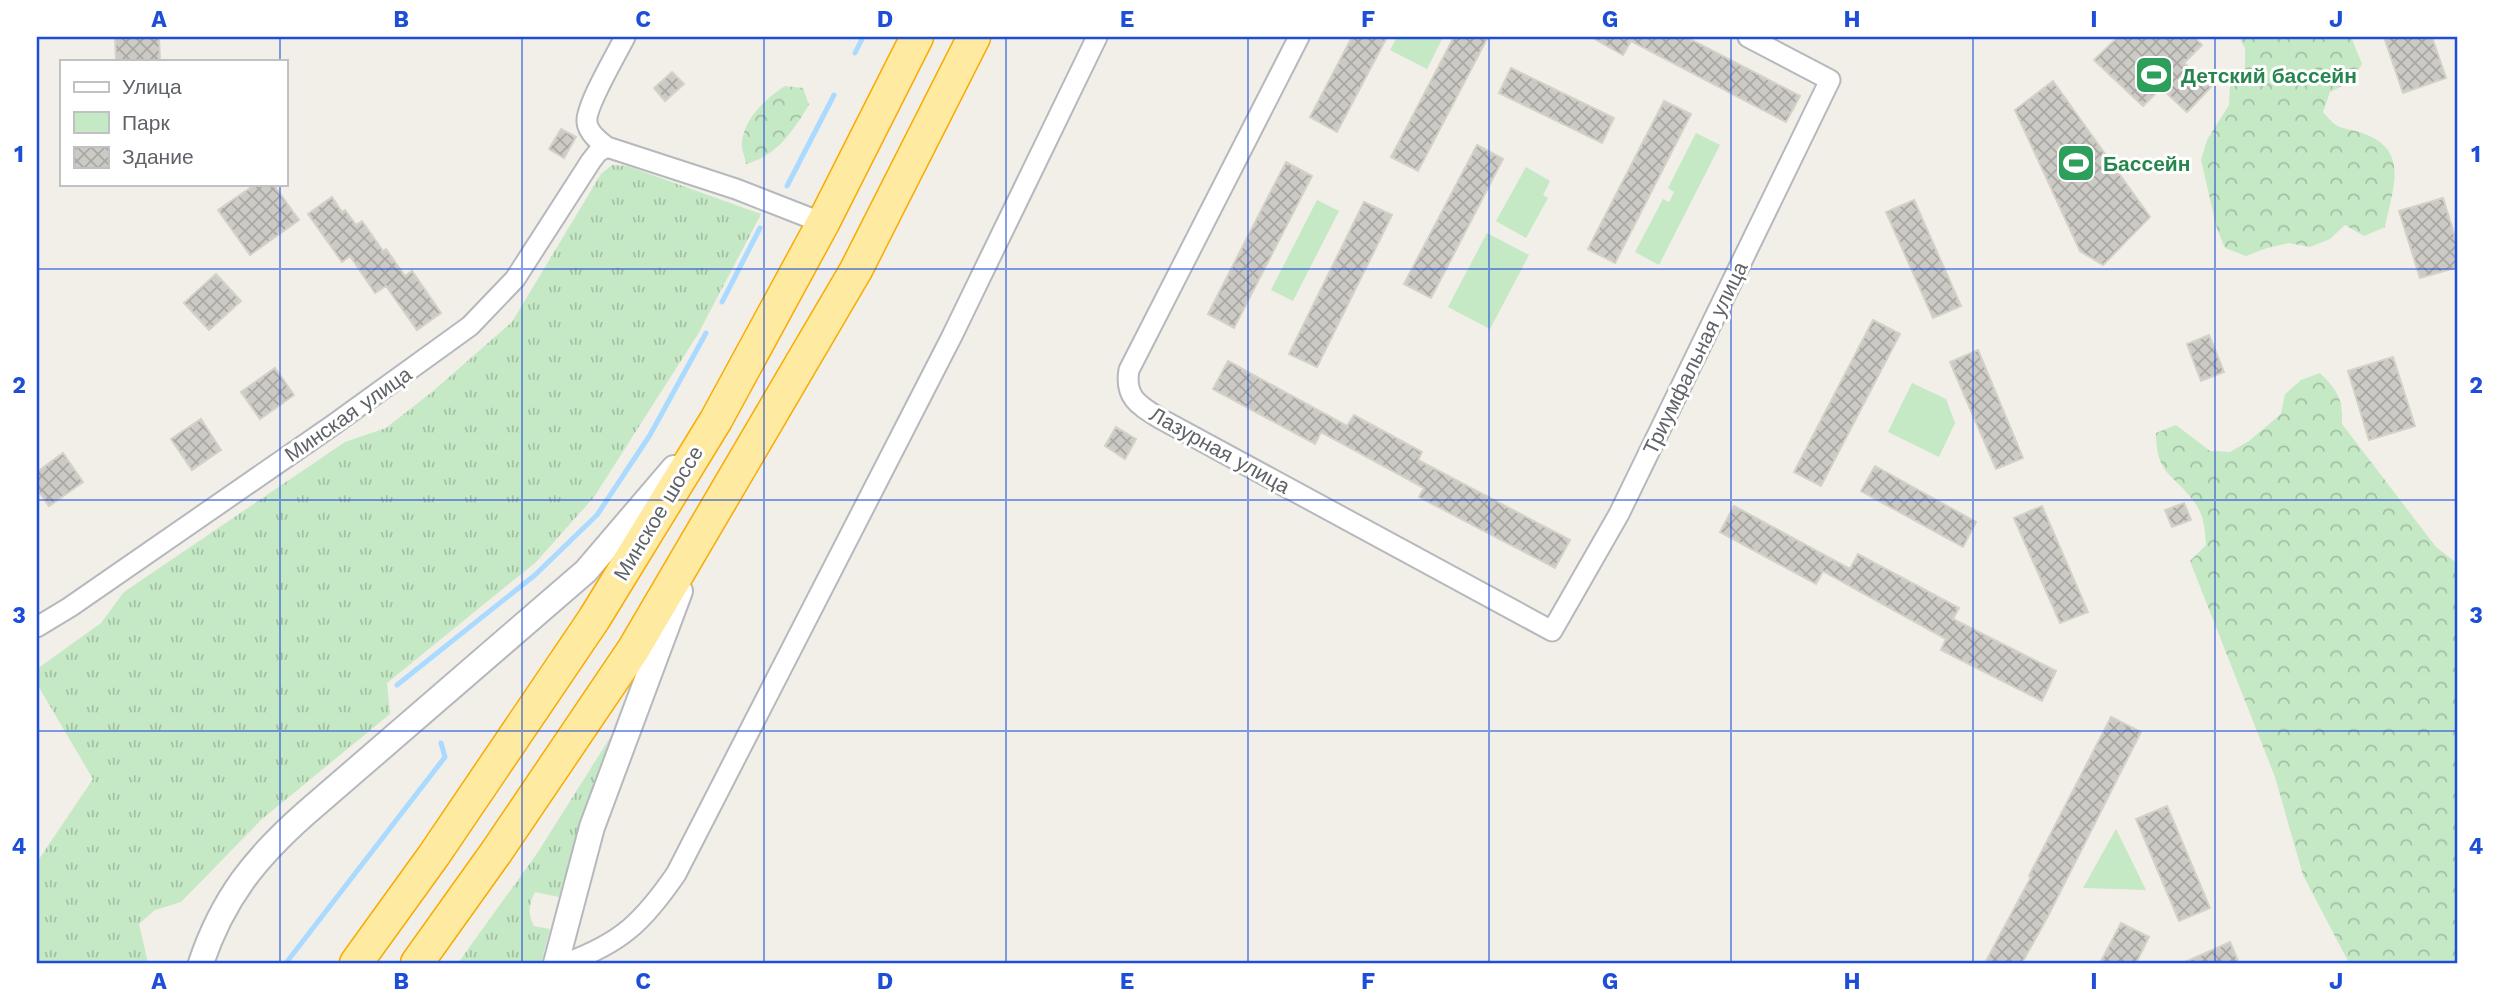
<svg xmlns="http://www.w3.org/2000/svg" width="2495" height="1000" viewBox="0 0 2495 1000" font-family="'Work Sans',sans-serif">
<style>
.grass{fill:url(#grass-tufts)}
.forest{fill:url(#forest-crowns)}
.park{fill:#c5e8c5}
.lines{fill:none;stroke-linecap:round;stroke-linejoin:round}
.stream{stroke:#aadaff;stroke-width:5}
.building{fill:url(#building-cross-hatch);stroke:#d6d1c6;stroke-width:2}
.minor-casing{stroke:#b5b8bc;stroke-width:23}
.tertiary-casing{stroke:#b5b8bc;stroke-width:28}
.trunk-casing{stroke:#f9ab00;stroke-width:35}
.minor{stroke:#fff;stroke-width:19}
.tertiary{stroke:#fff;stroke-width:24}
.trunk{stroke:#feeaa1;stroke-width:32}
.grid{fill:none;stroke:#1d4ed8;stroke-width:2;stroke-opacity:0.55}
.labels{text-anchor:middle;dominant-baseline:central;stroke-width:6;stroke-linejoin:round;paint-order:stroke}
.leisure-label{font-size:21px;font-weight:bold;fill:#27864d;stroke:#fff;text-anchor:start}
.street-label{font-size:21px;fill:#5f6368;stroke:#fff}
.neatline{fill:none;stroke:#1d4ed8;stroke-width:2.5}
.grid-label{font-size:23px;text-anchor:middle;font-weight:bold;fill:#1d4ed8}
</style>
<defs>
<pattern id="grass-tufts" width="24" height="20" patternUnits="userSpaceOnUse" patternTransform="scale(1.75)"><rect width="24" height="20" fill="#c5e8c5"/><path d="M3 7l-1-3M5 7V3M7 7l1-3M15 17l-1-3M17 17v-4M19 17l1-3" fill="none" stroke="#a3c0a4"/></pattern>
<pattern id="forest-crowns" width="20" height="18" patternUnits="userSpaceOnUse" patternTransform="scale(1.75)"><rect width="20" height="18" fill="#c5e8c5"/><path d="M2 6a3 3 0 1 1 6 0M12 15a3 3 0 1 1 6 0" fill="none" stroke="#a3c0a4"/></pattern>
<pattern id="building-cross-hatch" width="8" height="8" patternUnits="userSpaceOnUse" patternTransform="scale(1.75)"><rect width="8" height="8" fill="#cccac5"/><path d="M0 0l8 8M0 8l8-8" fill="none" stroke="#a9a8a4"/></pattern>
</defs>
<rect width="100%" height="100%" fill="#f1efe8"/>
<path class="grass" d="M612 165 627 166 761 214 698 334 594 497 536 562 387 683 390 714 262 819 181 902 155 910 139 924 148 963H37V862L93 779 37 684V669L101 623 124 592 345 442 386 428 432 392 512 322 601 174Z
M613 733 584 812 559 897 535 892C529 904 527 913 534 926L550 929 541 963H458L538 852Z"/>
<path class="forest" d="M2239 37H2351L2362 64 2350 82 2330 92 2323 112C2338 130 2338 126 2359 132 2411 148 2393 186 2385 227L2364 236 2345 225 2330 239 2310 247 2289 243 2267 248 2246 256 2225 248 2217 229 2201 160 2207 140 2229 105 2230 84 2245 69V48Z
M785 86 803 88 809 105C792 132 778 155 746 164 745 157 741 149 742 142 744 119 766 98 785 86Z
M2320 373C2338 391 2343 399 2342 424L2436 547 2458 564V963H2349L2303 875 2275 777 2190 561 2206 545C2205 530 2204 515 2195 503 2174 473 2156 476 2156 433L2176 425 2210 451 2230 452 2249 441 2281 414 2285 394 2301 380Z"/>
<path class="park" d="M1397 37H1443L1427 69 1390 50Z
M1696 133 1720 145 1659 265 1635 252 1663 199 1669 202 1674 192 1668 188Z
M1526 167 1550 181 1543 195 1548 198 1526 238 1496 221Z
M1317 200 1339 211 1293 301 1271 290Z
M1487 233 1529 255 1490 329 1448 307Z
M1912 383 1946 399 1955 423 1939 457 1888 432Z
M2116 829 2146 890 2083 888Z"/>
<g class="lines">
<path class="stream" d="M855 53 863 37
M787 186 834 95
M722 302 760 228
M397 685 535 575 597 515 650 435 706 333
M286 963 445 757 441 743"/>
</g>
<path class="building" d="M115 37H159L160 61H116Z
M1352 37H1387L1337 132 1310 117Z
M1454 37H1488L1418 171 1391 157Z
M1591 37H1686L1800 96 1786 122 1631 41 1623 55Z
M2118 37H2194L2202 45 2184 63 2211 87 2187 112 2161 88 2143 106 2094 60Z
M2384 37H2432L2446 78 2403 93Z
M1511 68 1614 118 1602 143 1499 93Z
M672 72 684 84 665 101 654 88Z
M2053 81 2150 217 2103 265 2080 251 2015 110Z
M1664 101 1691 114 1615 263 1588 249Z
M561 129 576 137 564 158 549 149Z
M1477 145 1503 159 1431 298 1404 284Z
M1286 162 1312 176 1234 328 1208 314Z
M256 184H273L299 220 250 255 218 210Z
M332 197 342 212 345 210 356 225 362 221 383 251 386 249 405 276 412 271 441 313 417 330 386 286 375 293 350 256 342 262 308 214Z
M2443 198 2458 246V267L2420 278 2399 211Z
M1914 200 1961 306 1933 318 1886 212Z
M1364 202 1392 215 1317 367 1289 354Z
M216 274 241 301 209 330 184 303Z
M1873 320 1900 334 1821 486 1794 472Z
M2209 335 2224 372 2201 381 2187 344Z
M1978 350 2023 458 1996 469 1950 362Z
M2393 357 2415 426 2369 440 2348 371Z
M1228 361 1347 426 1354 415 1422 452 1418 460 1570 540 1555 568 1419 497 1424 488 1321 432 1315 444 1213 389Z
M275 368 294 395 260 419 241 392Z
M201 419 221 450 192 470 171 439Z
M1116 427 1136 439 1125 459 1105 446Z
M63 453 83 482 49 506 37 489V472Z
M1875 466 1976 522 1963 547 1861 491Z
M2184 503 2191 520 2172 527 2165 510Z
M1734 506 1850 569 1858 554 1959 608 1953 619 2056 671 2042 701 1941 650 1946 639 1823 571 1816 584 1720 532Z
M2042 506 2088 612 2060 623 2014 518Z
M2111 717 2141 732 2048 916 2022 963H1985L2031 877 2029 876Z
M2167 806 2210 908 2179 921 2136 819Z
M2121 923 2149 937 2136 963H2100Z
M2230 942 2239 963H2183Z"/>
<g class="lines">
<defs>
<path id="minor" d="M625 37C617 53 585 107 587 122 588 133 599 141 607 147L736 189 823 223
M1299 37 1129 370C1124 398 1140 406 1161 419L1552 631 1619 514 1830 80 1748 37
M37 627 70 607 333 425 470 326 515 279 591 161 598 152 607 147
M566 963C621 943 643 922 676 874L952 336 1097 37"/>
<path id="tertiary" d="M201 963C223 898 255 858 306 813L586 571 674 468
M556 963 592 827 680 591"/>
<path id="trunk" d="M356 963 434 855 594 619 716 420 823 223 917 37
M417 963 497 851 633 650 856 270 974 37"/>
</defs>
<use href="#minor" class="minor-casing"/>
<use href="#tertiary" class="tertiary-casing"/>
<use href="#trunk" class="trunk-casing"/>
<use href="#minor" class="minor"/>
<use href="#tertiary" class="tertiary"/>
<use href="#trunk" class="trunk"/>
</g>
<path class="grid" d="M280 37V61M522 37V963M764 37V963M1006 37V963M1248 37V963M1489 37V963M1731 37V963M1973 37V963M2215 37V963M280 184V963M37 269H2458M37 500H2458M37 731H2458"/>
<defs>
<symbol id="stadium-square" viewBox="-11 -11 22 22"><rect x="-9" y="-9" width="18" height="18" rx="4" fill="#2e9e5b" stroke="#fff"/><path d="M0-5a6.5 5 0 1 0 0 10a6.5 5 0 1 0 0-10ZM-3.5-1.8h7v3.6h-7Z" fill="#fff"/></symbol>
</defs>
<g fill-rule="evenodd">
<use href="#stadium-square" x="2132" y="53" width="44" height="44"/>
<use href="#stadium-square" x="2054" y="141" width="44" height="44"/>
</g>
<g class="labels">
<g class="leisure-label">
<text x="2181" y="75">Детский бассейн</text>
<text x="2103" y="163">Бассейн</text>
</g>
<g class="street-label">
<text transform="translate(1695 358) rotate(-64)">Триумфальная улица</text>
<text transform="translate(348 414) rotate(-35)">Минская улица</text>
<text transform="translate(1220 450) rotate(29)">Лазурная улица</text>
<text transform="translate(658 513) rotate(-59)">Минское шоссе</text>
</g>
</g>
<rect width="2495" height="1000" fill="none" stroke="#ffffff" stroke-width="77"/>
<rect x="60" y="60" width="228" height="126" fill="#ffffff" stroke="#bfc1c3" stroke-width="2"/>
<rect x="74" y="82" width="35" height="10" fill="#ffffff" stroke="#bfc1c3" stroke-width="2"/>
<text x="122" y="94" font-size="21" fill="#5f6368">Улица</text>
<rect x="74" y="112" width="35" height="21" fill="#c5e8c5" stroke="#bfc1c3" stroke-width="2"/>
<text x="122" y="130" font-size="21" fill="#5f6368">Парк</text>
<rect x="74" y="147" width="35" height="21" fill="url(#building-cross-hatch)" stroke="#bfc1c3" stroke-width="2"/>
<text x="122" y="164" font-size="21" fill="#5f6368">Здание</text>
<rect x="38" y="38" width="2418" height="924" class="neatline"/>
<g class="grid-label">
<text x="159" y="27">A</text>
<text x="401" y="27">B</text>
<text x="643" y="27">C</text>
<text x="885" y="27">D</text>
<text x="1127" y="27">E</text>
<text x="1368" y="27">F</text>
<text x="1610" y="27">G</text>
<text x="1852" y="27">H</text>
<text x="2094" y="27">I</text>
<text x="2336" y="27">J</text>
<text x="19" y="162">1</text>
<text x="2476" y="162">1</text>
<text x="19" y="393">2</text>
<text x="2476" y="393">2</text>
<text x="19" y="623">3</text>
<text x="2476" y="623">3</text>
<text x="19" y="854">4</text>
<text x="2476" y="854">4</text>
<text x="159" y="989">A</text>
<text x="401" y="989">B</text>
<text x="643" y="989">C</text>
<text x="885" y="989">D</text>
<text x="1127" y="989">E</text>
<text x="1368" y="989">F</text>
<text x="1610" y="989">G</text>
<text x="1852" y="989">H</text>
<text x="2094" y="989">I</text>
<text x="2336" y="989">J</text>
</g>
</svg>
